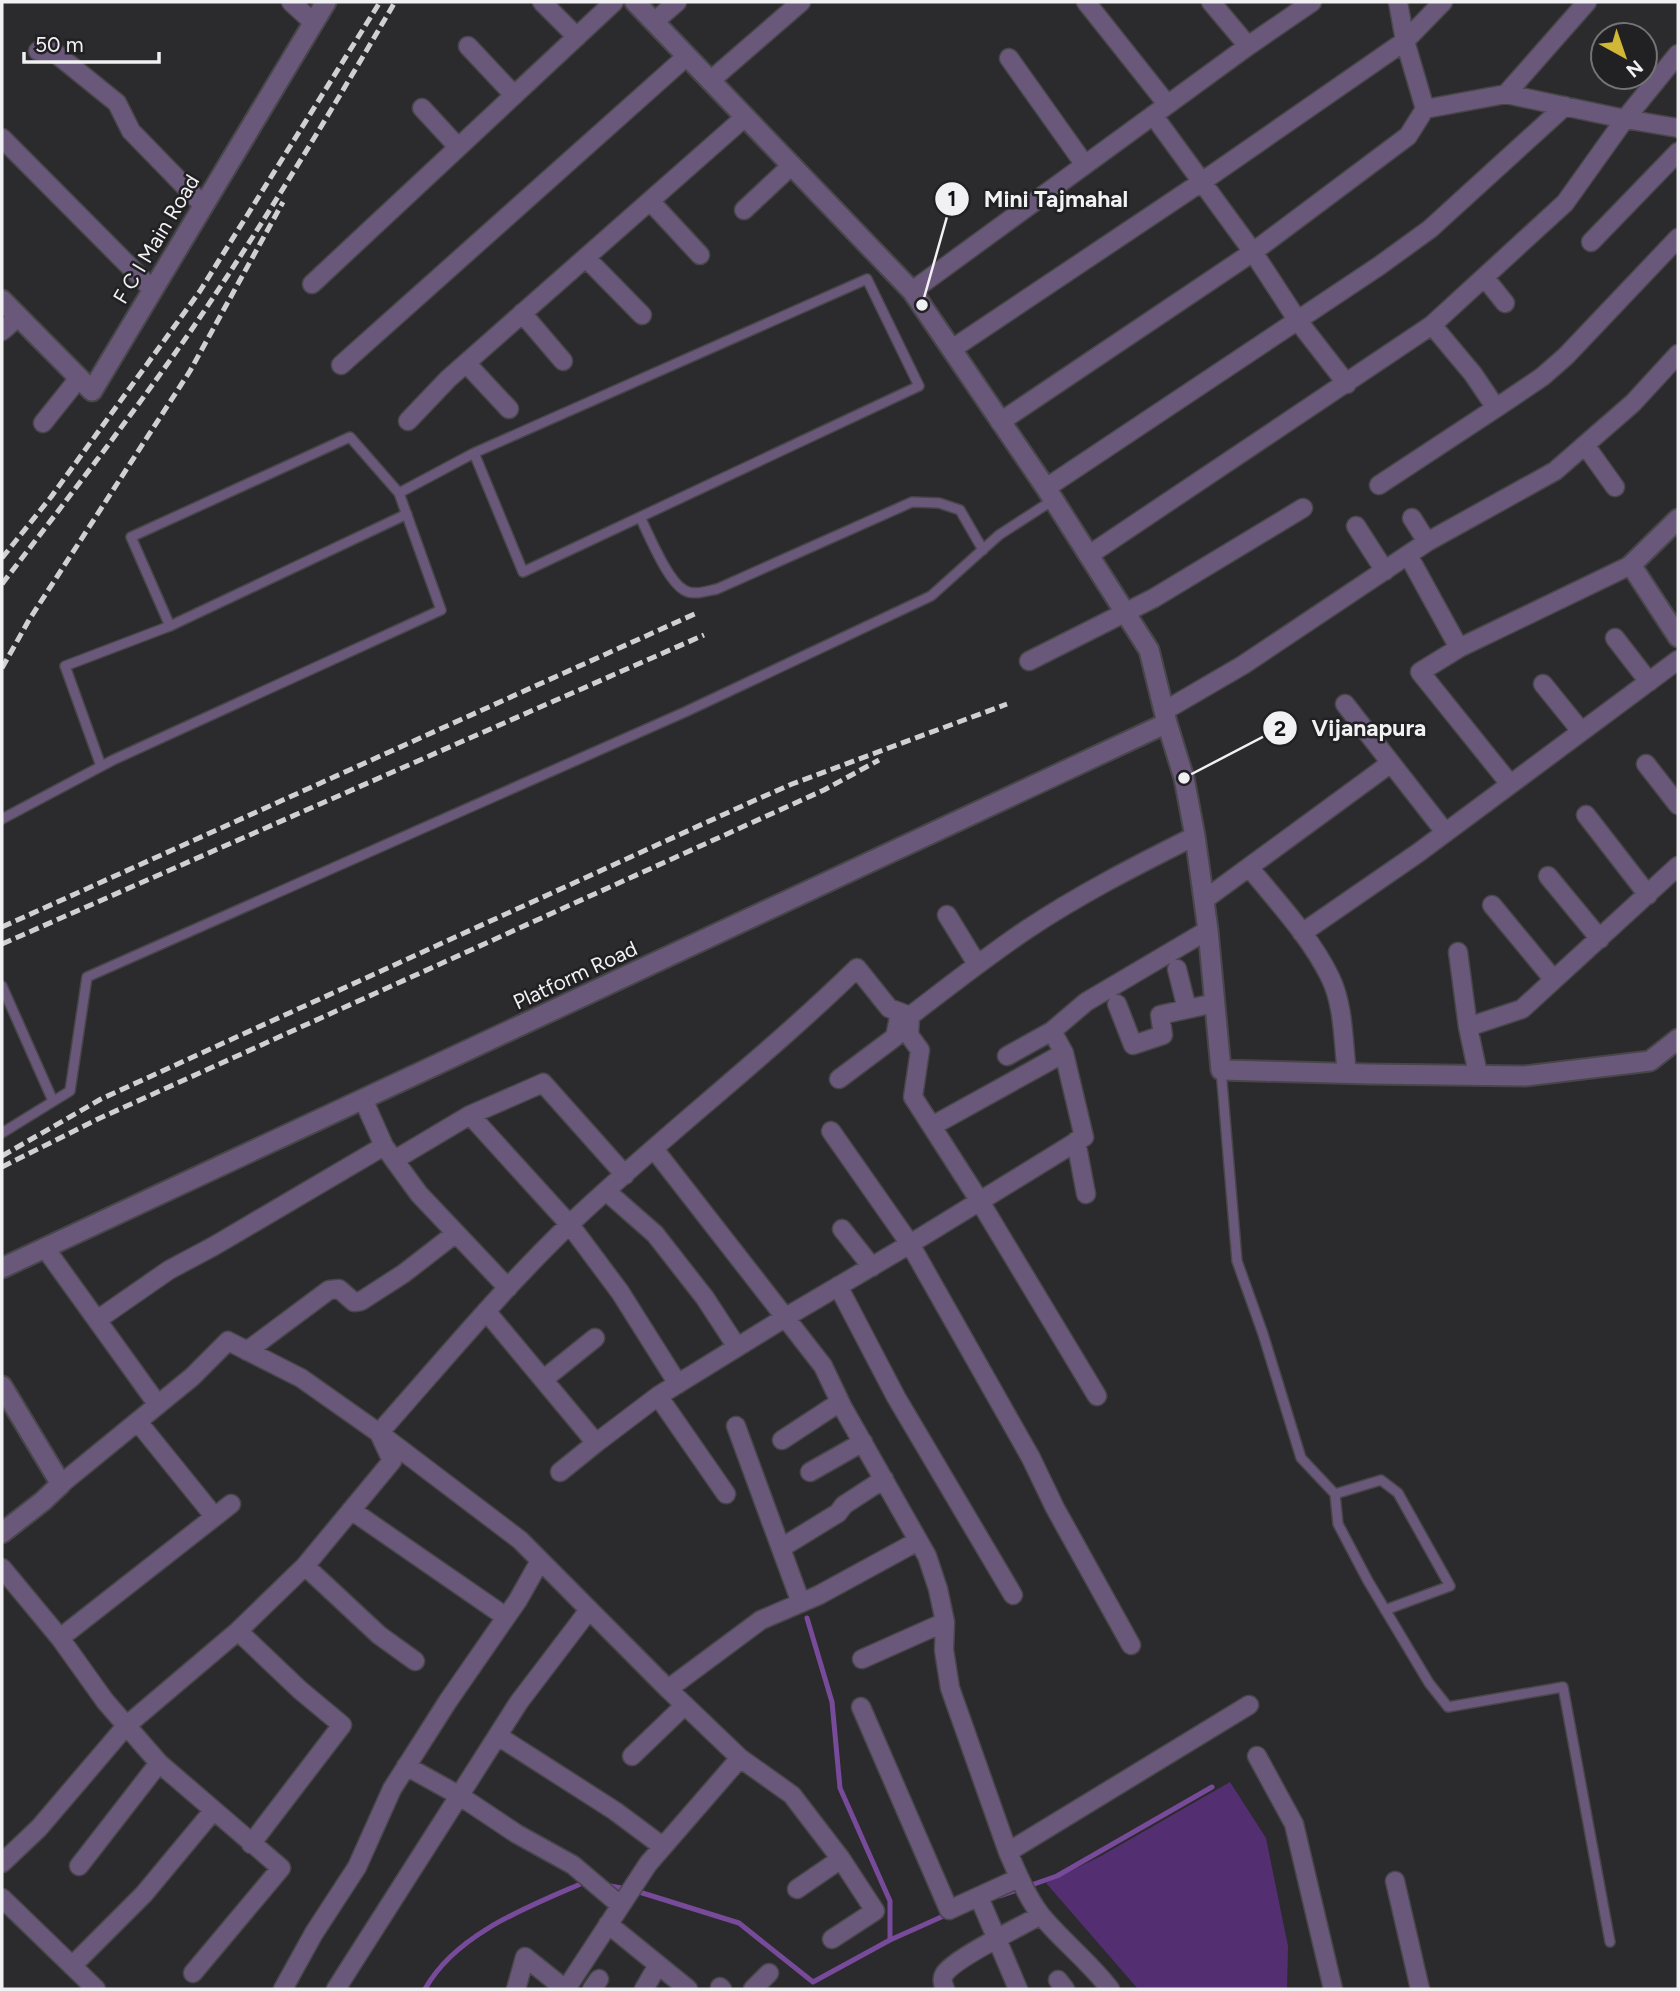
<svg xmlns="http://www.w3.org/2000/svg" width="1680" height="1991" viewBox="0 0 1680 1991" font-family="Figtree,sans-serif">
<style>
.green{fill:#532e70}
.lines{fill:none;stroke-linecap:round;stroke-linejoin:round}
.stream{stroke:#774b9a;stroke-width:5}
.service-casing{stroke:#474649;stroke-width:12}
.minor-casing{stroke:#474649;stroke-width:21}
.tertiary-casing{stroke:#474649;stroke-width:23}
.service{stroke:#6a587b;stroke-width:9}
.minor{stroke:#6a587b;stroke-width:18}
.tertiary{stroke:#6a587b;stroke-width:19}
.rail{stroke:#d0cfd1;stroke-width:5;stroke-dasharray:10 5;stroke-linecap:butt}
.labels{text-anchor:middle;dominant-baseline:central;stroke-width:5;stroke-linejoin:round;paint-order:stroke}
.street-label{font-size:21px;fill:#f1f0f2;stroke:#212023}
.leader{fill:none;stroke:#f1f0f2;stroke-width:2.5}
.callout-dot{fill:#f1f0f2;stroke:#212023;stroke-width:2.5}
.mark-label{font-size:21px;text-anchor:middle;font-weight:bold;fill:#111}
.callout-label{font-size:23px;text-anchor:middle;font-weight:bold;fill:#f1f0f2;stroke:#212023;stroke-width:5;stroke-linejoin:round;paint-order:stroke}
</style>
<rect width="100%" height="100%" fill="#2b2a2d"/>
<path class="green" d="M1230 1782 1266 1838 1288 1946 1287 1989H1138L1046 1883 1101 1856Z"/>
<g class="lines">
<path class="stream" d="M605 1885 627 1889
M636 1891 739 1923 813 1982 890 1940V1901L840 1788 832 1702 807 1618
M1000 1896 1057 1876 1212 1787
M890 1940 948 1914
M425 1989C456 1933 530 1906 585 1882"/>
<defs>
<path id="service" d="M867 279 919 386 523 572 474 453Z
M640 517C649 535 667 580 684 590 693 596 707 591 717 589L912 502 939 503 960 510 983 550
M170 626 407 514
M101 766 65 666 170 626 131 537 350 437 399 493 474 453
M2 819 113 760 441 610 399 493
M2 986 53 1101
M1221 1070 1237 1261 1263 1334 1301 1458 1335 1494 1338 1524 1368 1581 1429 1683 1448 1707 1563 1687 1610 1942
M2 1133 70 1091 87 977 685 712 931 596 999 535 1053 500
M1335 1494 1381 1480 1398 1493 1450 1586 1385 1610"/>
<path id="minor" d="M291 2 314 23
M542 2 577 37
M1086 2 1167 104
M1211 2 1248 46
M1398 2 1405 41 1425 109 1506 94 1625 119 1678 128
M654 22 677 2
M468 46 514 95
M38 51 54 52 117 103 131 131 203 205
M1009 58 1085 165
M710 81 801 2
M1506 94 1587 2
M422 108 458 147
M1153 115 1253 252 1298 321 1347 384
M2 138 152 289
M650 201 700 255
M744 210 792 165
M1591 242 1678 152
M586 258 642 315
M1485 278 1505 303
M312 284 614 2
M912 291 1248 46 1312 2
M522 313 563 361
M2 331 18 317
M952 349 1203 181 1405 41 1443 2
M466 363 509 409
M341 365 687 56
M1496 408 1542 377 1566 356 1678 238
M408 421 448 379 745 117
M1000 422 1253 252 1408 136 1425 109
M43 423 79 378
M1585 445 1615 487
M1379 485 1496 408 1473 374 1432 325
M1046 488 1379 266 1430 229 1565 106
M1412 518 1427 542
M1356 526 1385 571
M1089 555 1432 325 1565 203 1625 119 1678 54
M1408 555 1459 648
M1615 638 1649 682
M1029 661 1154 598 1303 508
M1543 684 1581 731
M1345 704 1391 763
M1164 711 1243 665 1427 542 1555 471 1633 403 1678 354
M1646 764 1678 805
M1510 784 1420 672 1459 648 1631 565
M1586 815 1648 895
M1249 867C1277 902 1310 936 1330 977 1344 1005 1343 1042 1347 1073
M1548 876 1600 939
M1204 900 1391 763 1445 832
M1492 905 1554 980
M947 915 977 964
M1302 933 1418 853 1678 660
M1458 952 1468 1027
M1177 969 1187 1009
M1117 1004 1133 1045 1163 1035 1160 1015 1215 1003
M910 1016 909 1035 920 1050 913 1097 979 1200 1097 1396
M1007 1056 1052 1031
M1478 1074 1468 1027 1522 1009 1678 866
M839 1079 895 1037 900 1012
M363 1099 384 1146 419 1194 508 1288
M470 1115 570 1225 620 1292 678 1384
M932 1126 1064 1053
M831 1131 910 1244 1031 1458 1055 1508 1131 1645
M1076 1141 1086 1194
M654 1149 823 1366 843 1408 927 1556 938 1589 945 1622 944 1650 950 1688 1008 1852C1018 1875 1029 1902 1045 1920 1066 1944 1091 1964 1110 1989
M396 1159 470 1115 543 1083 625 1175
M606 1191 655 1234 705 1298 737 1347
M842 1229 872 1267
M45 1248 158 1405
M838 1286 896 1397 1013 1595
M486 1311 596 1443 560 1472
M97 1320 169 1270 214 1246 384 1146
M247 1351 329 1290 339 1289 354 1302 361 1301 403 1274 456 1233
M544 1379 595 1338
M658 1396 726 1494
M138 1422 214 1516
M736 1426 801 1603
M782 1440 840 1402
M596 1443 658 1396 786 1317 910 1244 1084 1137 1064 1053 1052 1031 1086 1002 1208 930
M810 1472 863 1442
M61 1484 192 1377 228 1341 301 1378 379 1433 520 1540 668 1689 740 1758 792 1795 841 1859 875 1911 832 1939
M351 1510 506 1617
M781 1548 838 1513 844 1505 884 1479
M305 1566 379 1635 415 1661
M2 1568 60 1638 105 1701 159 1763 281 1868 193 1973
M238 1631 300 1690 342 1725 251 1844
M60 1638 231 1504
M862 1659 945 1622
M668 1689 761 1620 819 1595 918 1541
M861 1707 949 1910 1019 1878
M498 1736 615 1811 662 1846
M632 1756 685 1705
M1257 1756 1294 1824 1333 1989
M406 1766 460 1796 517 1834 573 1865 620 1905
M1008 1852 1249 1705
M2 1863 39 1828 126 1726 238 1631 305 1566 392 1461 379 1433C442 1362 503 1288 572 1222 665 1134 766 1057 857 968L889 1008 910 1016C948 987 986 957 1026 930 1080 894 1137 865 1195 836
M79 1866 159 1763
M1395 1881 1420 1989
M797 1889 841 1859
M979 1897 1018 1989
M2 1898 96 1989
M608 1924 688 1989
M72 1966 144 1894 213 1811
M1058 1980 1065 1989
M720 1987 722 1989
M283 1989 314 1933 357 1867 392 1789 448 1701 518 1600 540 1561
M336 1989 519 1702 589 1610
M516 1989 525 1957 565 1989
M566 1989 648 1864 740 1758
M592 1989 599 1979
M644 1989 658 1965
M753 1989 769 1973
M945 1989C943 1984 941 1979 945 1973 958 1956 1020 1927 1041 1915"/>
<path id="tertiary" d="M635 2 912 291 1046 488 1149 650 1167 723 1184 778 1195 836 1208 930 1221 1070 1369 1074 1525 1076 1650 1061 1678 1039
M2 300 92 391 326 2
M1678 519 1631 565 1678 637
M2 1268 1167 723
M2 1386 61 1484 43 1501 2 1533"/>
</defs>
<use href="#service" class="service-casing"/>
<use href="#minor" class="minor-casing"/>
<use href="#tertiary" class="tertiary-casing"/>
<use href="#service" class="service"/>
<use href="#minor" class="minor"/>
<use href="#tertiary" class="tertiary"/>
<path class="rail" d="M2 558 51 497 200 291 380 2
M2 584C66 501 130 418 190 332 263 225 330 113 395 2
M2 668 29 620 190 371 283 202
M2 927 699 612
M2 944 704 635
M2 1156 101 1099 751 802 792 784 1007 704
M2 1167 98 1119 824 790 879 760"/>
</g>
<g class="labels">
<g class="street-label">
<text transform="translate(156 239) rotate(-59)">F C I Main Road</text>
<text transform="translate(575 975) rotate(-25)">Platform Road</text>
</g>
</g>
<path class="leader" d="M922 305L952 199M1184 778L1280 728"/>
<g class="callout-dot">
<circle cx="922" cy="305" r="7"/>
<circle cx="1184" cy="778" r="7"/>
<circle cx="952" cy="199" r="18"/>
<circle cx="1280" cy="728" r="18"/>
</g>
<g class="mark-label">
<text x="952" y="206">1</text>
<text x="1280" y="736">2</text>
</g>
<g class="callout-label">
<text x="1056" y="207">Mini Tajmahal</text>
<text x="1369" y="736">Vijanapura</text>
</g>
<rect width="1680" height="1991" fill="none" stroke="#f1f0f2" stroke-width="7"/>
<g transform="translate(1624 56) rotate(140)"><circle r="33" fill="#212023" stroke="#747376" stroke-width="2"/>
<path d="M0-5L12 26L0 18L-12 26Z" fill="#d0b736"/>
<text y="-10" font-size="19" font-weight="bold" text-anchor="middle" fill="#f1f0f2">N</text>
</g>
<path d="M24 52v10h135v-10" fill="none" stroke="#f1f0f2" stroke-width="3.5"/>
<text x="35" y="52" font-size="21" fill="#f1f0f2" stroke="#212023" stroke-width="5" paint-order="stroke">50 m</text>
</svg>
